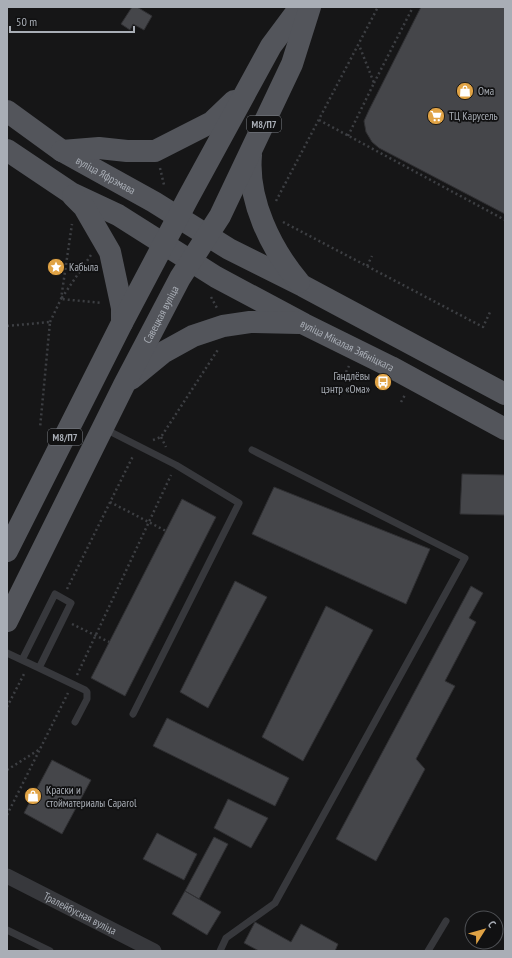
<svg xmlns="http://www.w3.org/2000/svg" width="512" height="958" viewBox="0 0 512 958" font-family="'PT Sans Narrow',sans-serif">
<style>
.building{fill:#45464a;stroke:#303033}
.lines{fill:none;stroke-linecap:round;stroke-linejoin:round}
.path{stroke:#3d3f43;stroke-width:2.5;stroke-dasharray:2 3;stroke-linecap:butt}
.service{stroke:#37383c;stroke-width:7}
.minor{stroke:#37383c;stroke-width:15}
.primary{stroke:#53555b;stroke-width:22}
.labels{text-anchor:middle;dominant-baseline:central;stroke-width:3.5;stroke-linejoin:round;paint-order:stroke}
.shield{fill:#111112;stroke:#7b7f85;stroke-width:1}
.shield-label{font-size:10px;font-weight:bold;fill:#a9aeb6}
.poi-label{font-size:11px;fill:#a9aeb6;stroke:#111112;text-anchor:start}
.street-label{font-size:11px;fill:#a9aeb6;stroke:#111112}
</style>
<rect width="100%" height="100%" fill="#161617"/>
<path class="building" d="M132 7H137L152 16 144 30 133 24 130 30 121 24Z
M421 7H505V214L379 148 372 142 366 132 364 121 369 110Z
M462 474 505 475V515L460 514Z
M274 487 430 549 406 604 252 534Z
M182 499 216 517 125 696 91 678Z
M235 581 267 597 208 708 180 692Z
M471 586 483 593 469 618 476 622 445 681 455 686 416 759 425 769 376 861 336 839Z
M326 606 373 630 303 761 262 737Z
M167 718 289 778 275 806 153 746Z
M52 760 91 780 62 834 24 813Z
M228 799 268 818 251 848 214 828Z
M157 833 197 854 184 880 143 859Z
M214 837 228 844 199 899 185 891Z
M185 891 221 912 207 935 172 914Z
M255 922 291 942 301 924 338 944 335 951H259L244 943Z"/>
<g class="lines">
<path class="path" d="M374 83 413 7
M319 120 505 220
M348 136 374 83 359 45
M160 168 164 185
M276 201 378 7
M283 222 483 327 491 310
M91 255 61 299 102 303
M367 266 372 256
M211 297 217 308
M50 322 61 299 72 224
M7 326 50 322 40 428
M346 372 349 366
M401 402 405 395
M161 437 166 447
M153 440 161 437 219 348
M110 502 166 531
M67 589 133 456
M72 624 109 642
M77 675 171 475
M7 707 24 674
M7 770 40 749 68 693
M7 815 40 749"/>
<path class="service" d="M105 429 176 465 239 503 133 714
M7 653 39 668 71 603 55 594 22 660
M39 668 85 690 87 692V699L75 722
M7 930 50 951
M220 951 226 938 275 903 465 558 252 450
M428 951 446 921"/>
<path class="minor" id="s1" d="M7 876 154 951"/>
<g class="primary">
<path id="s2" d="M7 111 62 151 154 202 229 249 303 286 505 394"/>
<path id="s3" d="M7 150 71 193 118 215 216 277 304 324 391 367 505 429"/>
<path d="M62 151 99 148 127 151H155L212 122 234 101"/>
<path d="M251 155C247 200 271 249 299 282"/>
<path d="M73 196 84 207 110 252 122 308V323"/>
<path d="M131 379 164 352 193 336 223 326 250 322 299 323"/>
<path d="M7 551 122 323 188 198 271 46 300 7"/>
<path id="s4" d="M7 621 124 385 180 278 220 216 292 64 310 7"/>
</g>
</g>
<defs>
<symbol id="shop-disc" viewBox="-11 -11 22 22"><circle r="9.5" fill="#e0a345" stroke="#111112"/><path d="M-5-2.5h2.3a2.7 3.5 0 0 1 5.4 0H5L5.5 6h-11ZM-1.5-2.5h3a1.5 2.3 0 0 0-3 0Z" fill="#fff"/></symbol>
<symbol id="supermarket-disc" viewBox="-11 -11 22 22"><circle r="9.5" fill="#e0a345" stroke="#111112"/><path d="M-6-5.5h2.5l.6 2H6L4.5 2H-2.5L-4.4-4H-6ZM-1.5 3.2a1.3 1.3 0 1 0 .1 0ZM3 3.2a1.3 1.3 0 1 0 .1 0Z" fill="#fff"/></symbol>
<symbol id="sight-disc" viewBox="-11 -11 22 22"><circle r="9.5" fill="#e0a345" stroke="#111112"/><path d="M0-6L1.8-2.2L6-1.7L2.9 1.2L3.7 5.4L0 3.3L-3.7 5.4L-2.9 1.2L-6-1.7L-1.8-2.2Z" fill="#fff"/></symbol>
<symbol id="bus-disc" viewBox="-11 -11 22 22"><circle r="9.5" fill="#e0a345" stroke="#111112"/><path d="M-5-6H5V4H4V6H2V4H-2V6H-4V4H-5ZM-3.5-4V0h7V-4ZM-3.5 1.2v1.5H-2V1.2ZM2 1.2v1.5H3.5V1.2Z" fill="#fff"/></symbol>
</defs>
<g fill-rule="evenodd">
<use href="#shop-disc" x="455" y="81" width="20" height="20"/>
<use href="#supermarket-disc" x="426" y="106" width="20" height="20"/>
<use href="#sight-disc" x="46" y="257" width="20" height="20"/>
<use href="#bus-disc" x="373" y="372" width="20" height="20"/>
<use href="#shop-disc" x="23" y="786" width="20" height="20"/>
</g>
<g class="labels">
<g class="shield">
<rect x="247" y="116" width="34" height="16" rx="3"/>
<rect x="48" y="429" width="34" height="16" rx="3"/>
</g>
<g class="shield-label">
<text x="264" y="124">М8/П7</text>
<text x="65" y="437">М8/П7</text>
</g>
<g class="poi-label">
<text x="478" y="91">Ома</text>
<text x="449" y="116">ТЦ Карусель</text>
<text x="69" y="267">Кабыла</text>
<text x="370" y="376" text-anchor="end">Гандлёвы<tspan x="370" dy="13">цэнтр «Ома»</tspan></text>
<text x="46" y="790">Краски и<tspan x="46" dy="13">стойматериалы Сaparol</tspan></text>
</g>
<g class="street-label">
<text stroke="none"><textPath href="#s2" startOffset="118">вуліца Яфрэмава</textPath></text>
<text stroke="none"><textPath href="#s4" startOffset="343">Савецкая вуліца</textPath></text>
<text stroke="none"><textPath href="#s3" startOffset="393">вуліца Мікалая Зябніцкага</textPath></text>
<text stroke="none"><textPath href="#s1" startOffset="82">Тралейбусная вуліца</textPath></text>
</g>
</g>
<rect width="512" height="958" fill="none" stroke="#a9aeb6" stroke-width="16"/>
<g transform="translate(484 930) rotate(53)"><circle r="19" fill="#111112" stroke="#4e5054"/>
<path d="M0-3L7 15L0 10L-7 15Z" fill="#e0a345"/>
<text y="-6" font-size="11" font-weight="bold" text-anchor="middle" fill="#a9aeb6">С</text>
</g>
<path d="M10 26v6h124v-6" fill="none" stroke="#a9aeb6" stroke-width="2"/>
<text x="16" y="26" font-size="12" fill="#a9aeb6" stroke="#111112" stroke-width="3" paint-order="stroke">50 m</text>
</svg>
